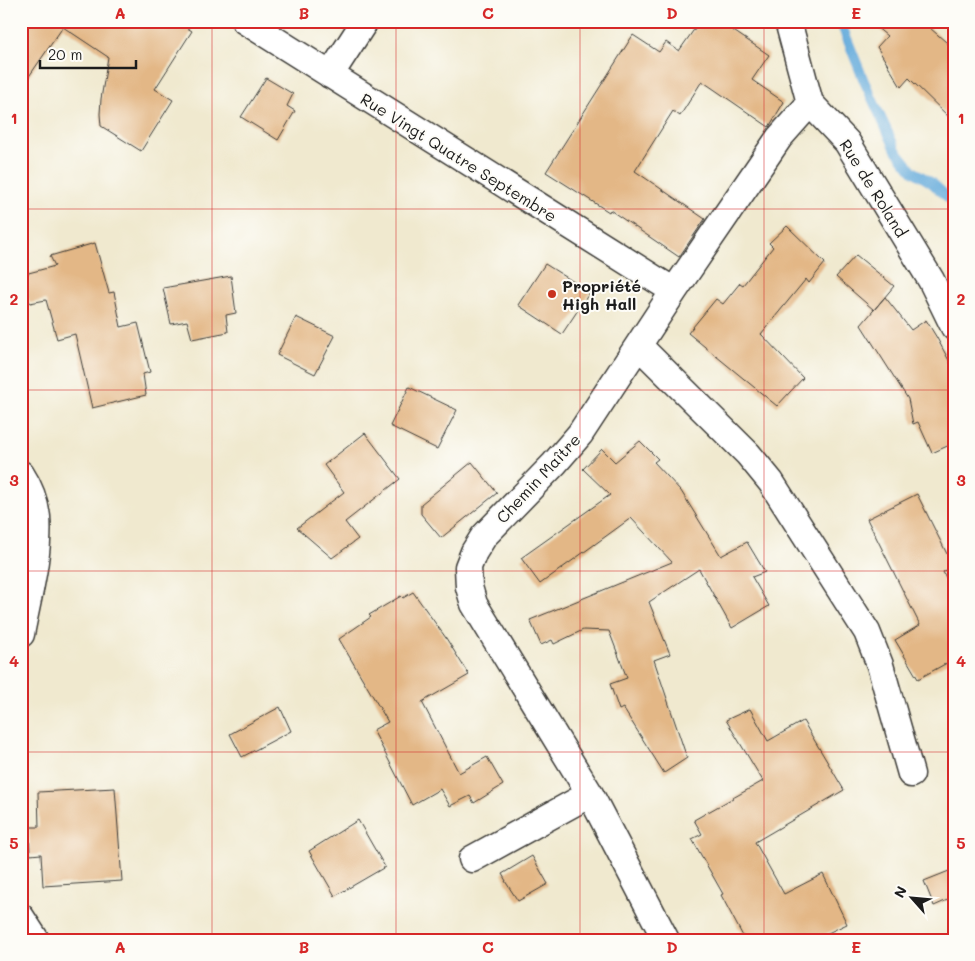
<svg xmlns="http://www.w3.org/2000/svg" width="975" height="961" viewBox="0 0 975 961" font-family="Mali,sans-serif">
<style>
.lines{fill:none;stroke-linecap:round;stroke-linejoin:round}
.stream{stroke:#65abdb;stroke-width:10}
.building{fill:#e3b786}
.street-casing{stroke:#3c3b37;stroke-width:29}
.street{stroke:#fff;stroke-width:26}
.grid{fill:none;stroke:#d62828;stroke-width:1;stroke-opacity:0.55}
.poi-dot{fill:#c8321e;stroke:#fdfcf7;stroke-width:2}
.labels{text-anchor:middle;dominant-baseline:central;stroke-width:4;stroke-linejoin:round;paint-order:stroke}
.street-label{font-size:16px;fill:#1c1c1c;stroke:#fdfcf7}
.poi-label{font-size:16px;font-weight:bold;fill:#1c1c1c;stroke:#fdfcf7;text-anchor:start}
.neatline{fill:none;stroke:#d62828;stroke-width:2}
.grid-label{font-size:16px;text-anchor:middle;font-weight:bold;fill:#d62828}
</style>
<rect width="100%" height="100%" fill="#fdfcf7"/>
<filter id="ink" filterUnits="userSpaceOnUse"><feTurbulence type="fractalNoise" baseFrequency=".02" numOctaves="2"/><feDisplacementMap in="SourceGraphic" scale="10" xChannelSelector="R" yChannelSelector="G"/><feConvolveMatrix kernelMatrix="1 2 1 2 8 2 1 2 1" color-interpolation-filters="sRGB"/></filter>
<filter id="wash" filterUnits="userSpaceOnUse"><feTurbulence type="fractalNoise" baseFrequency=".0096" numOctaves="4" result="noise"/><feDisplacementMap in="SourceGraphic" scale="20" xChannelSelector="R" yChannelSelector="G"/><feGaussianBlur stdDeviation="1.12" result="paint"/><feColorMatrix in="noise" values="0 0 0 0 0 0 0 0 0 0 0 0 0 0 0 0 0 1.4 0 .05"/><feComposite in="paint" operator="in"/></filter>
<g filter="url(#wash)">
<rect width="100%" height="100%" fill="#f0e9cf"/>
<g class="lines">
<path class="stream" d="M840 21 864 81 896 150 913 171 932 183 954 203"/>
</g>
<g id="blocks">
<path class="building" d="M21 21H176L192 31 155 89 173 100 141 151 101 126 100 114 101 99 108 57 63 27 21 88Z
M700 21H719L769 55 752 80 784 102 769 127 702 81 680 116 673 111 635 171 705 219 679 257 610 210 609 212 546 172 633 35 659 52 666 42 679 51Z
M869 21H922L954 49V122L909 78 901 87 877 47 887 36Z
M266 78 293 94 287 106 295 111 278 140 241 117Z
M787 226 825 263 809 283 806 279 761 334 803 378 777 406 688 333 716 299 723 304 740 283 743 285 773 247 769 243Z
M95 243 109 293 114 292 121 327 138 323 150 372 143 374 146 395 92 408 75 334 57 339 46 300 30 303 21 284V275L55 266 50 256Z
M856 255 894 286 874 310 836 277Z
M545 264 590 292 562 334 518 305Z
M231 276 236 313 226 315 228 332 192 339 187 321 171 324 163 288Z
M885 297 911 330 926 320 937 338 954 370V443L932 453 918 422 913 424 908 399 861 325Z
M296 317 335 336 315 374 277 355Z
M409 387 457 410 437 449 390 426Z
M365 433 400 479 345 522 358 539 332 558 297 528 344 492 324 465Z
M640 441 658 459 654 462 681 491 721 556 747 542 765 572 752 577 769 606 732 628 699 569 649 602 670 654 654 660 687 758 664 773 623 708 619 710 610 684 627 678 609 631 583 630 554 644 552 640 541 645 530 620 672 562 631 518 540 584 521 558 610 495 583 469 602 449 615 462Z
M472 462 497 493 441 538 421 514V504Z
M917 494 953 566 943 572 954 593V659L918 679 895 640 920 625 867 519Z
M413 592 446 638 469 675 422 702 459 773 487 757 503 785 474 803 470 796 450 806 440 789 412 805 373 730 388 722 339 639 371 617 369 615 401 596 403 598Z
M280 707 291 731 242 757 230 734Z
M750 709 768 741 803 721 844 790 755 842 784 894 823 874 847 924 813 940H745L721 895 723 894 692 839 702 834 694 820 763 781 726 720Z
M115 788 122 881 43 886 41 854 30 855 29 827H39L38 792Z
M358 820 385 867 335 896 309 851Z
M532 856 548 884 518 901 505 881H506L502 874Z
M954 869V897L934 906 924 881Z"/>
</g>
</g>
<g filter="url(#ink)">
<use href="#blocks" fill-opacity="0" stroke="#3c3b37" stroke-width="1"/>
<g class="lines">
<defs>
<path id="street" d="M245 21 674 291
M788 21 810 103 847 142 931 280 954 327
M330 75 365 21
M639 346 748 454 771 482 867 632 880 665 911 774
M21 474C29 486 35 502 37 517 40 554 28 597 21 634
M472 859 590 794
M21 917 36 940
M666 940 590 794 474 604 469 587 468 567 474 552 484 536 554 464 580 434 674 291 779 138 810 103"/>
</defs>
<use href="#street" class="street-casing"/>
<use href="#street" class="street"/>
</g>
</g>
<path class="grid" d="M212 21V940M396 21V940M580 21V940M764 21V940M21 209H954M21 390H954M21 571H954M21 752H954"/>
<circle class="poi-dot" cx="552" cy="294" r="5"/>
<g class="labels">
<g class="street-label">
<text transform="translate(459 157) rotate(32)">Rue Vingt Quatre Septembre</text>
<text transform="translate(874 188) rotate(58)">Rue de Roland</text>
<text transform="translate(538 478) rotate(-47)">Chemin Maître</text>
</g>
<g class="poi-label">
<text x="562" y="285">Propriété<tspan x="562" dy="18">High Hall</tspan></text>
</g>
</g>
<rect width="975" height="961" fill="none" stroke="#fdfcf7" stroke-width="55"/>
<g transform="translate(912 898) rotate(297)" stroke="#fdfcf7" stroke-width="4" paint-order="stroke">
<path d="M0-4L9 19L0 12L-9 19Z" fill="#1c1c1c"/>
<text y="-8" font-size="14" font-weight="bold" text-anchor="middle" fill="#1c1c1c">N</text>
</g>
<path d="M40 60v8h96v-8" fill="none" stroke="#1c1c1c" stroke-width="2.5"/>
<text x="48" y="60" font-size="15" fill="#1c1c1c" stroke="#fdfcf7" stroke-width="4" paint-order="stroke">20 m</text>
<rect x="28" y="28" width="920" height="906" class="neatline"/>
<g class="grid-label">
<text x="120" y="19">A</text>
<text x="304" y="19">B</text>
<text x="488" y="19">C</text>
<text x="672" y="19">D</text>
<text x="856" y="19">E</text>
<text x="14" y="124">1</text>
<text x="961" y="124">1</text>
<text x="14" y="305">2</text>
<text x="961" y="305">2</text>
<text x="14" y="486">3</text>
<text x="961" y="486">3</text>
<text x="14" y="667">4</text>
<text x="961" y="667">4</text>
<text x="14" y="849">5</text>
<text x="961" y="849">5</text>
<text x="120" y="953">A</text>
<text x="304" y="953">B</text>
<text x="488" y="953">C</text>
<text x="672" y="953">D</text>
<text x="856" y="953">E</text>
</g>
</svg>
